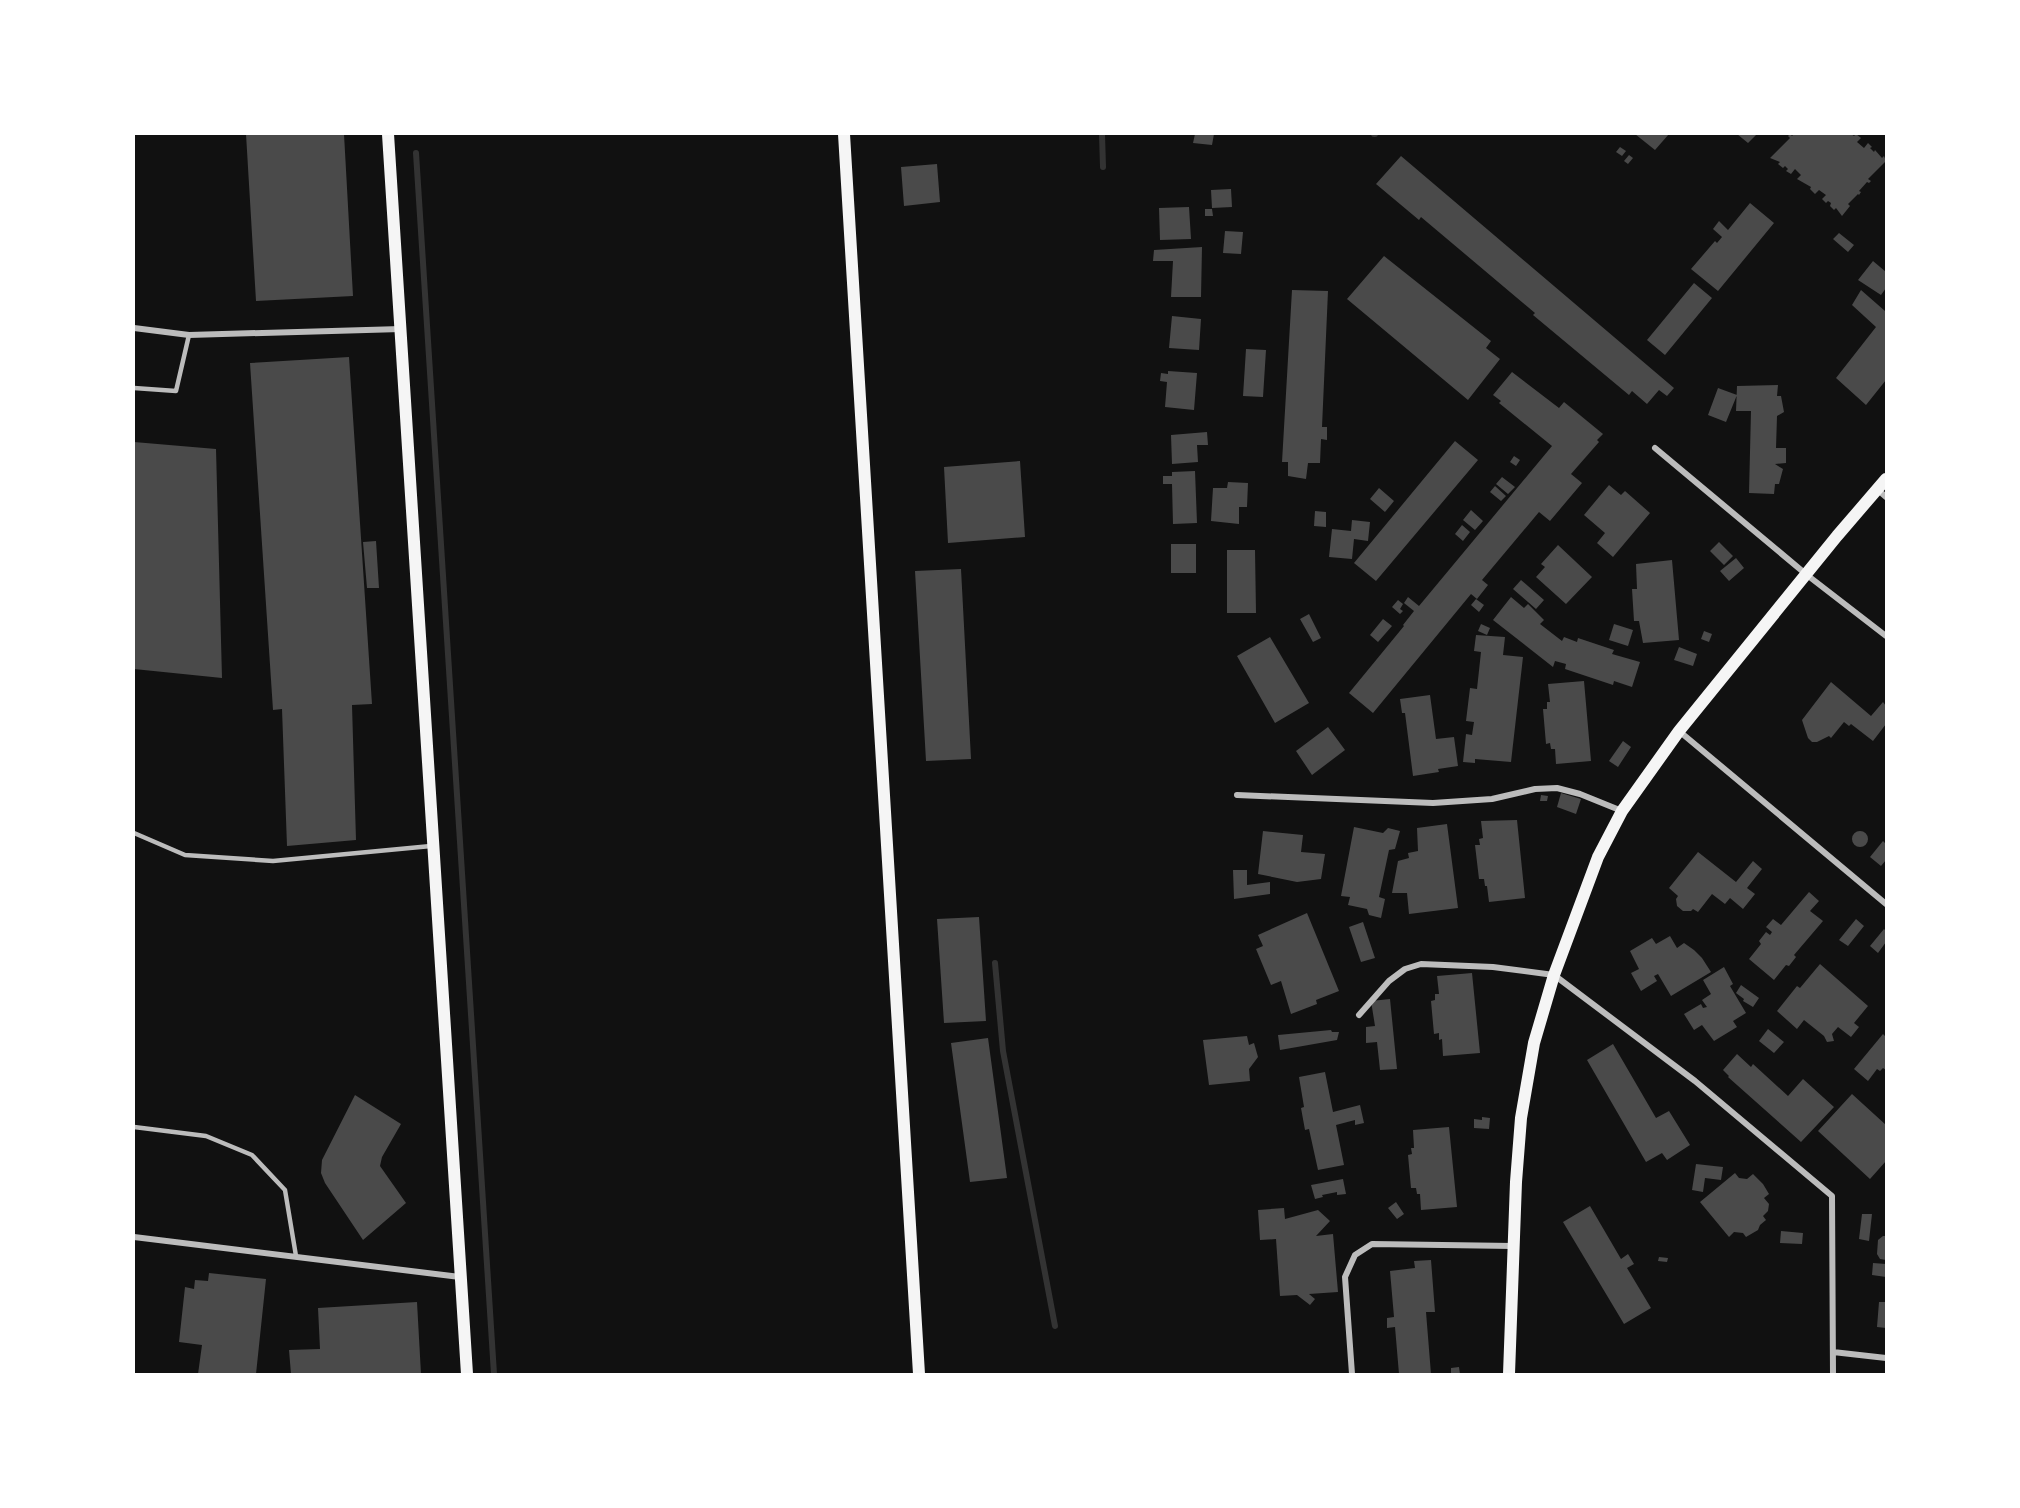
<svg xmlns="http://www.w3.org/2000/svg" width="2020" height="1508" viewBox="0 0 2020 1508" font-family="'Public Sans',sans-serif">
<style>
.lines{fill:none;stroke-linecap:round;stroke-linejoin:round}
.stream{stroke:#333;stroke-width:6}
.building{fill:#4a4a4a}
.service{stroke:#bcbcbc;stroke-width:4.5}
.minor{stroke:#bcbcbc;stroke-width:6}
.secondary{stroke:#f5f5f5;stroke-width:12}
</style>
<rect width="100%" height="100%" fill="#111"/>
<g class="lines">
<path class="stream" d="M1102 134 1103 167
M1374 134H1375
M416 153 494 1374
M995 963 1003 1051 1055 1326"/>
</g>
<path class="building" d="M246 134H344L353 296 256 301Z
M1195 134H1214L1212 145 1193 143Z
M1635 134H1669L1655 150Z
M1737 134H1757L1748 143Z
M1790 134 1792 136 1794 134H1851L1854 136 1856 134 1861 138 1857 142 1864 148 1868 143 1872 147 1870 148 1874 152 1875 150 1882 158 1884 156 1886 161 1868 179 1871 181 1869 183 1867 182 1859 191 1861 192 1859 195 1858 194 1848 204 1850 206 1842 216 1836 208 1834 210 1830 206 1831 203 1828 201 1826 203 1822 199 1826 195 1819 190 1815 194 1810 189 1811 187 1797 179 1801 175 1795 169 1791 174 1786 171 1788 169 1785 166 1783 168 1778 164 1780 162 1770 158 1790 138 1788 136Z
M1620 147 1626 151 1622 156 1616 152Z
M1629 155 1633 158 1628 164 1624 161Z
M1401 156 1674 388 1667 396 1659 390 1647 404 1632 391 1629 395 1533 315 1535 313 1421 217 1419 220 1376 184Z
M937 164 940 202 904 206 901 167Z
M1231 189 1232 207 1212 208 1211 190Z
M1750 203 1774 223 1718 291 1691 269 1715 241 1717 243 1722 237 1713 229 1719 221 1728 230Z
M1189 207 1191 239 1160 240 1159 208Z
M1205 209H1212L1213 216H1205Z
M1225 231 1243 232 1241 254 1223 253Z
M1839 233 1854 245 1848 252 1833 239Z
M1202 247 1201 297H1171L1173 261H1153L1154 250Z
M1384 256 1491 341 1486 348 1500 359 1468 400 1347 299Z
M1873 261 1886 272V288L1881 295 1858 280Z
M1694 283 1712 298 1665 355 1647 340Z
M1292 290 1328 291 1322 427H1327V440L1321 439 1320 463H1308L1306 479 1288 476V462H1282Z
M1861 290 1885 311 1886 309V380L1866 405 1836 378 1876 327 1852 305Z
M1172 316 1201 319 1199 350 1169 348Z
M1246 349 1266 350 1263 397 1243 396Z
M349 357 372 704 352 705 356 840 287 846 282 709 273 710 250 363Z
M1168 371 1197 373 1194 410 1165 407 1167 382 1160 381 1161 373 1168 374Z
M1512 372 1559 408 1564 402 1603 434 1597 440 1599 442 1571 474 1582 483 1550 521 1539 512 1482 580 1488 585 1477 599 1471 594 1373 713 1349 693 1404 626 1403 625 1414 611 1404 603 1408 597 1419 606 1552 446 1499 403 1501 401 1493 395Z
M1778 385 1777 396H1781L1784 412 1777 416 1776 448H1786V463L1775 464 1783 469 1779 484H1775L1774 494 1749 493 1751 411H1736L1737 386Z
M1718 388 1737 395 1726 422 1708 415Z
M1207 432 1208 445H1197L1198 462 1172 464 1171 435Z
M1455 441 1478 460 1376 581 1354 563Z
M134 442 216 449 222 678 134 669Z
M1514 456 1520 460 1516 466 1510 462Z
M1020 461 1025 537 948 543 944 467Z
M1195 471 1197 523 1173 524 1172 484H1163V476H1172V472Z
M1502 477 1515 487 1508 494 1496 484Z
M1228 482 1248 483 1247 507H1239V524L1211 521 1213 488H1227Z
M1609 485 1621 495 1625 491 1650 513 1613 557 1597 543 1605 533 1584 515Z
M1495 486 1506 496 1501 501 1490 492Z
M1379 488 1394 501 1385 512 1370 499Z
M1471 510 1483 521 1475 530 1463 520Z
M1315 511 1326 512V527L1314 526Z
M1352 520 1370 522 1368 541 1354 539 1352 559 1329 557 1332 529 1351 531Z
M1462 525 1470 532 1463 541 1455 534Z
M376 541 379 588H367L363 542Z
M1719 542 1733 556 1724 565 1710 551Z
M1171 544H1196V573H1171Z
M1558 545 1592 577 1566 604 1536 577 1545 567 1541 564Z
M1227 550H1255L1256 613H1227Z
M1736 558 1744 568 1729 581 1720 571Z
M1672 560 1679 640 1643 643 1639 621H1634L1632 589H1637L1636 564Z
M961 569 971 759 926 761 915 571Z
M1521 580 1544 600 1536 609 1513 589Z
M1511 597 1524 608 1528 604 1544 620 1540 624 1562 641 1564 637 1577 642 1578 638 1614 650 1612 654 1640 662 1632 687 1614 681 1613 685 1565 669 1566 664 1555 661 1553 667 1493 620Z
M1476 599 1484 605 1479 612 1471 605Z
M1398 600 1403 604 1400 609 1403 611 1400 614 1392 607Z
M1309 614 1321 638 1313 642 1300 619Z
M1383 619 1392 626 1378 642 1370 635Z
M1481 624 1490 628 1487 635 1478 631Z
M1614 624 1633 630 1628 646 1609 640Z
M1704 631 1712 634 1709 642 1701 639Z
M1476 635 1505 637 1503 655 1523 657 1511 762 1475 759V763L1463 762 1466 734 1472 735 1474 722 1466 721 1470 688 1477 689 1481 652 1474 651Z
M1270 637 1309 703 1275 723 1237 656Z
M1679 647 1697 654 1693 666 1674 660Z
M1584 681 1591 761 1556 764 1555 749H1551L1550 743 1546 744 1543 709H1547V702H1550L1548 684Z
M1831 682 1871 716 1883 702 1886 706V724L1873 741 1851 724 1849 726 1844 722 1831 738 1829 736 1817 742H1812L1808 738 1802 720Z
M1430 695 1436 739 1454 737 1458 766 1438 769 1439 772 1413 776 1405 713H1402L1400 699Z
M1328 727 1345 750 1312 775 1296 751Z
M1623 741 1631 747 1618 767 1609 761Z
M1561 793 1581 799 1576 814 1557 807Z
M1541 795 1548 796 1547 801H1540Z
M1517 820 1525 898 1489 902 1487 886H1485L1484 879H1479L1475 845H1480L1479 839 1483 838 1481 821Z
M1447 824 1458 908 1409 914 1407 893H1392L1398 861 1409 858 1408 853 1418 851 1417 828Z
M1354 827 1383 833 1388 828 1400 831 1395 849 1389 850 1379 897 1385 899 1381 918 1369 915 1367 909 1348 905 1350 897 1341 896Z
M1852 839a8 8 0 1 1 16 0a8 8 0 1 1-16 0Z
M1263 831 1303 835 1301 852 1325 854 1321 879 1297 882 1258 874Z
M1883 841 1886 844V860L1881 866 1870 857Z
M1698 852 1736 882 1753 861 1762 869 1747 888 1755 894 1743 909 1730 898 1725 904 1712 894 1698 912 1693 909 1691 911H1683L1677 906 1676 899 1678 896 1669 888Z
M1233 870H1247V885L1270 882V894L1234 899Z
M1809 892 1819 901 1810 911 1823 921 1794 955 1796 957 1789 966 1786 965 1774 980 1749 959 1761 944 1759 941 1766 932 1770 935 1772 932 1766 927 1773 919 1781 925Z
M1307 913 1339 991 1316 1000 1317 1004 1291 1014 1281 981 1271 985 1256 949 1263 946 1258 935Z
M979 917 986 1021 944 1023 937 919Z
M1856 919 1864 926 1848 946 1839 940Z
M1363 922 1375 958 1361 962 1349 927Z
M1884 929 1886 931V942L1878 953 1870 946Z
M1670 936 1677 948 1684 943 1694 950 1702 958 1711 972 1671 996 1658 974 1654 976 1657 981 1641 991 1631 973 1639 969 1630 951 1652 938 1656 944Z
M1820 964 1868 1006 1854 1023 1859 1027 1851 1037 1838 1027 1832 1034 1834 1041 1827 1042 1824 1036 1804 1020 1797 1029 1777 1011 1797 986 1800 988Z
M1724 967 1733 984 1730 986 1746 1013 1733 1021 1737 1027 1714 1041 1702 1025 1694 1030 1684 1014 1701 1004 1703 1008 1707 1007 1702 1000 1711 994 1703 980Z
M1472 973 1480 1053 1443 1056 1442 1039 1439 1040V1033L1434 1034 1431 1001 1435 1000V994H1439L1437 976Z
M1741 985 1759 998 1753 1007 1743 1001 1744 999 1736 993Z
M1390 999 1397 1069 1380 1070 1377 1042 1366 1043V1027L1375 1026 1371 1001Z
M1768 1029 1784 1042 1774 1053 1759 1041Z
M1331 1030 1332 1032H1339L1337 1040 1280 1050 1278 1035Z
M1883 1034 1886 1037V1070L1883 1068 1880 1071 1877 1069 1868 1081 1854 1069Z
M1247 1036 1249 1045 1254 1043 1258 1057 1249 1069 1250 1081 1209 1085 1203 1040Z
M988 1038 1007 1178 970 1182 951 1043Z
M1613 1044 1656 1118 1669 1111 1690 1145 1667 1160 1662 1153 1646 1162 1587 1060Z
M1737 1054 1751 1067 1753 1064 1788 1096 1803 1079 1834 1107 1801 1142 1728 1077 1729 1076 1723 1070Z
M1325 1072 1333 1112 1360 1105 1364 1123 1355 1125V1120L1336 1125 1344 1165 1318 1170 1309 1129 1305 1130 1301 1108 1304 1107 1299 1077Z
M1852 1094 1886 1125V1161L1870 1179 1818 1131Z
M355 1095 401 1124 382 1157 380 1166 406 1203 363 1240 325 1183 321 1173 322 1160Z
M1482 1117 1490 1118 1489 1129 1474 1128V1119L1482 1120Z
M1449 1127 1457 1207 1421 1210 1420 1194H1417L1416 1188H1411L1408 1155 1412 1154 1411 1148H1414L1413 1130Z
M1696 1164 1723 1167 1721 1180 1705 1178 1703 1192 1692 1190Z
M1735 1173 1739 1178 1747 1179 1753 1174 1763 1184 1769 1194 1764 1198 1769 1204 1768 1211 1763 1216 1766 1220 1760 1225 1758 1230 1746 1237 1743 1233 1734 1232 1729 1237 1700 1202Z
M1343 1179 1346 1194 1337 1195V1192L1322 1195 1323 1197 1315 1199 1311 1185Z
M1396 1202 1404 1214 1397 1219 1388 1208Z
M1590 1206 1621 1259 1628 1254 1634 1264 1627 1268 1651 1308 1624 1324 1563 1222Z
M1284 1208 1285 1219 1318 1210 1330 1221 1316 1236 1333 1234 1338 1292 1309 1294 1315 1299 1310 1305 1297 1295 1280 1296 1276 1239 1260 1240 1258 1210Z
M1862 1214H1872L1869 1241 1859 1239Z
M1781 1231 1803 1233 1802 1244 1780 1243Z
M1883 1236H1886V1260L1880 1259 1877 1254 1878 1240Z
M1659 1257 1668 1258 1667 1262 1658 1261Z
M1431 1260 1435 1312H1426L1431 1374H1399L1395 1327 1387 1328V1318L1394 1317 1390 1271 1415 1268 1414 1261Z
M1873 1263 1886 1264V1277L1872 1275Z
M209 1273 266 1279 256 1374H198L202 1345 179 1342 185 1287 194 1289 195 1280 208 1281Z
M417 1302 421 1374H291L289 1350 320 1349 318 1308Z
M1879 1302H1886V1328L1877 1327Z
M1459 1367 1460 1374H1451V1368Z"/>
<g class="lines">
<path class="service" d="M134 388 176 391 189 335
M134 833 185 855 273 861 431 846
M134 1127 206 1136 252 1155 285 1190 296 1256"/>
<path class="minor" d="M134 328 189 335 401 329
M1655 448 1807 575 1886 636
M1878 490 1886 497
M1679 731 1886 904
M1237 795 1433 803 1492 799 1535 789 1557 788 1580 794 1622 811
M1359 1015 1389 981 1405 969 1421 964 1493 967 1554 975 1695 1081 1832 1196 1833 1374
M134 1237 460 1277
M1833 1352 1886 1358
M1352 1374 1345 1277 1355 1255 1372 1244 1513 1246"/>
<path class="secondary" d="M388 134 467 1374
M844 134 919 1374
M1509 1374 1516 1182 1521 1118 1534 1043 1554 975 1598 857 1622 811 1679 731 1837 536 1886 479"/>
</g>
<rect width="2020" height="1508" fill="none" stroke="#ffffff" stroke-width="270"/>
</svg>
